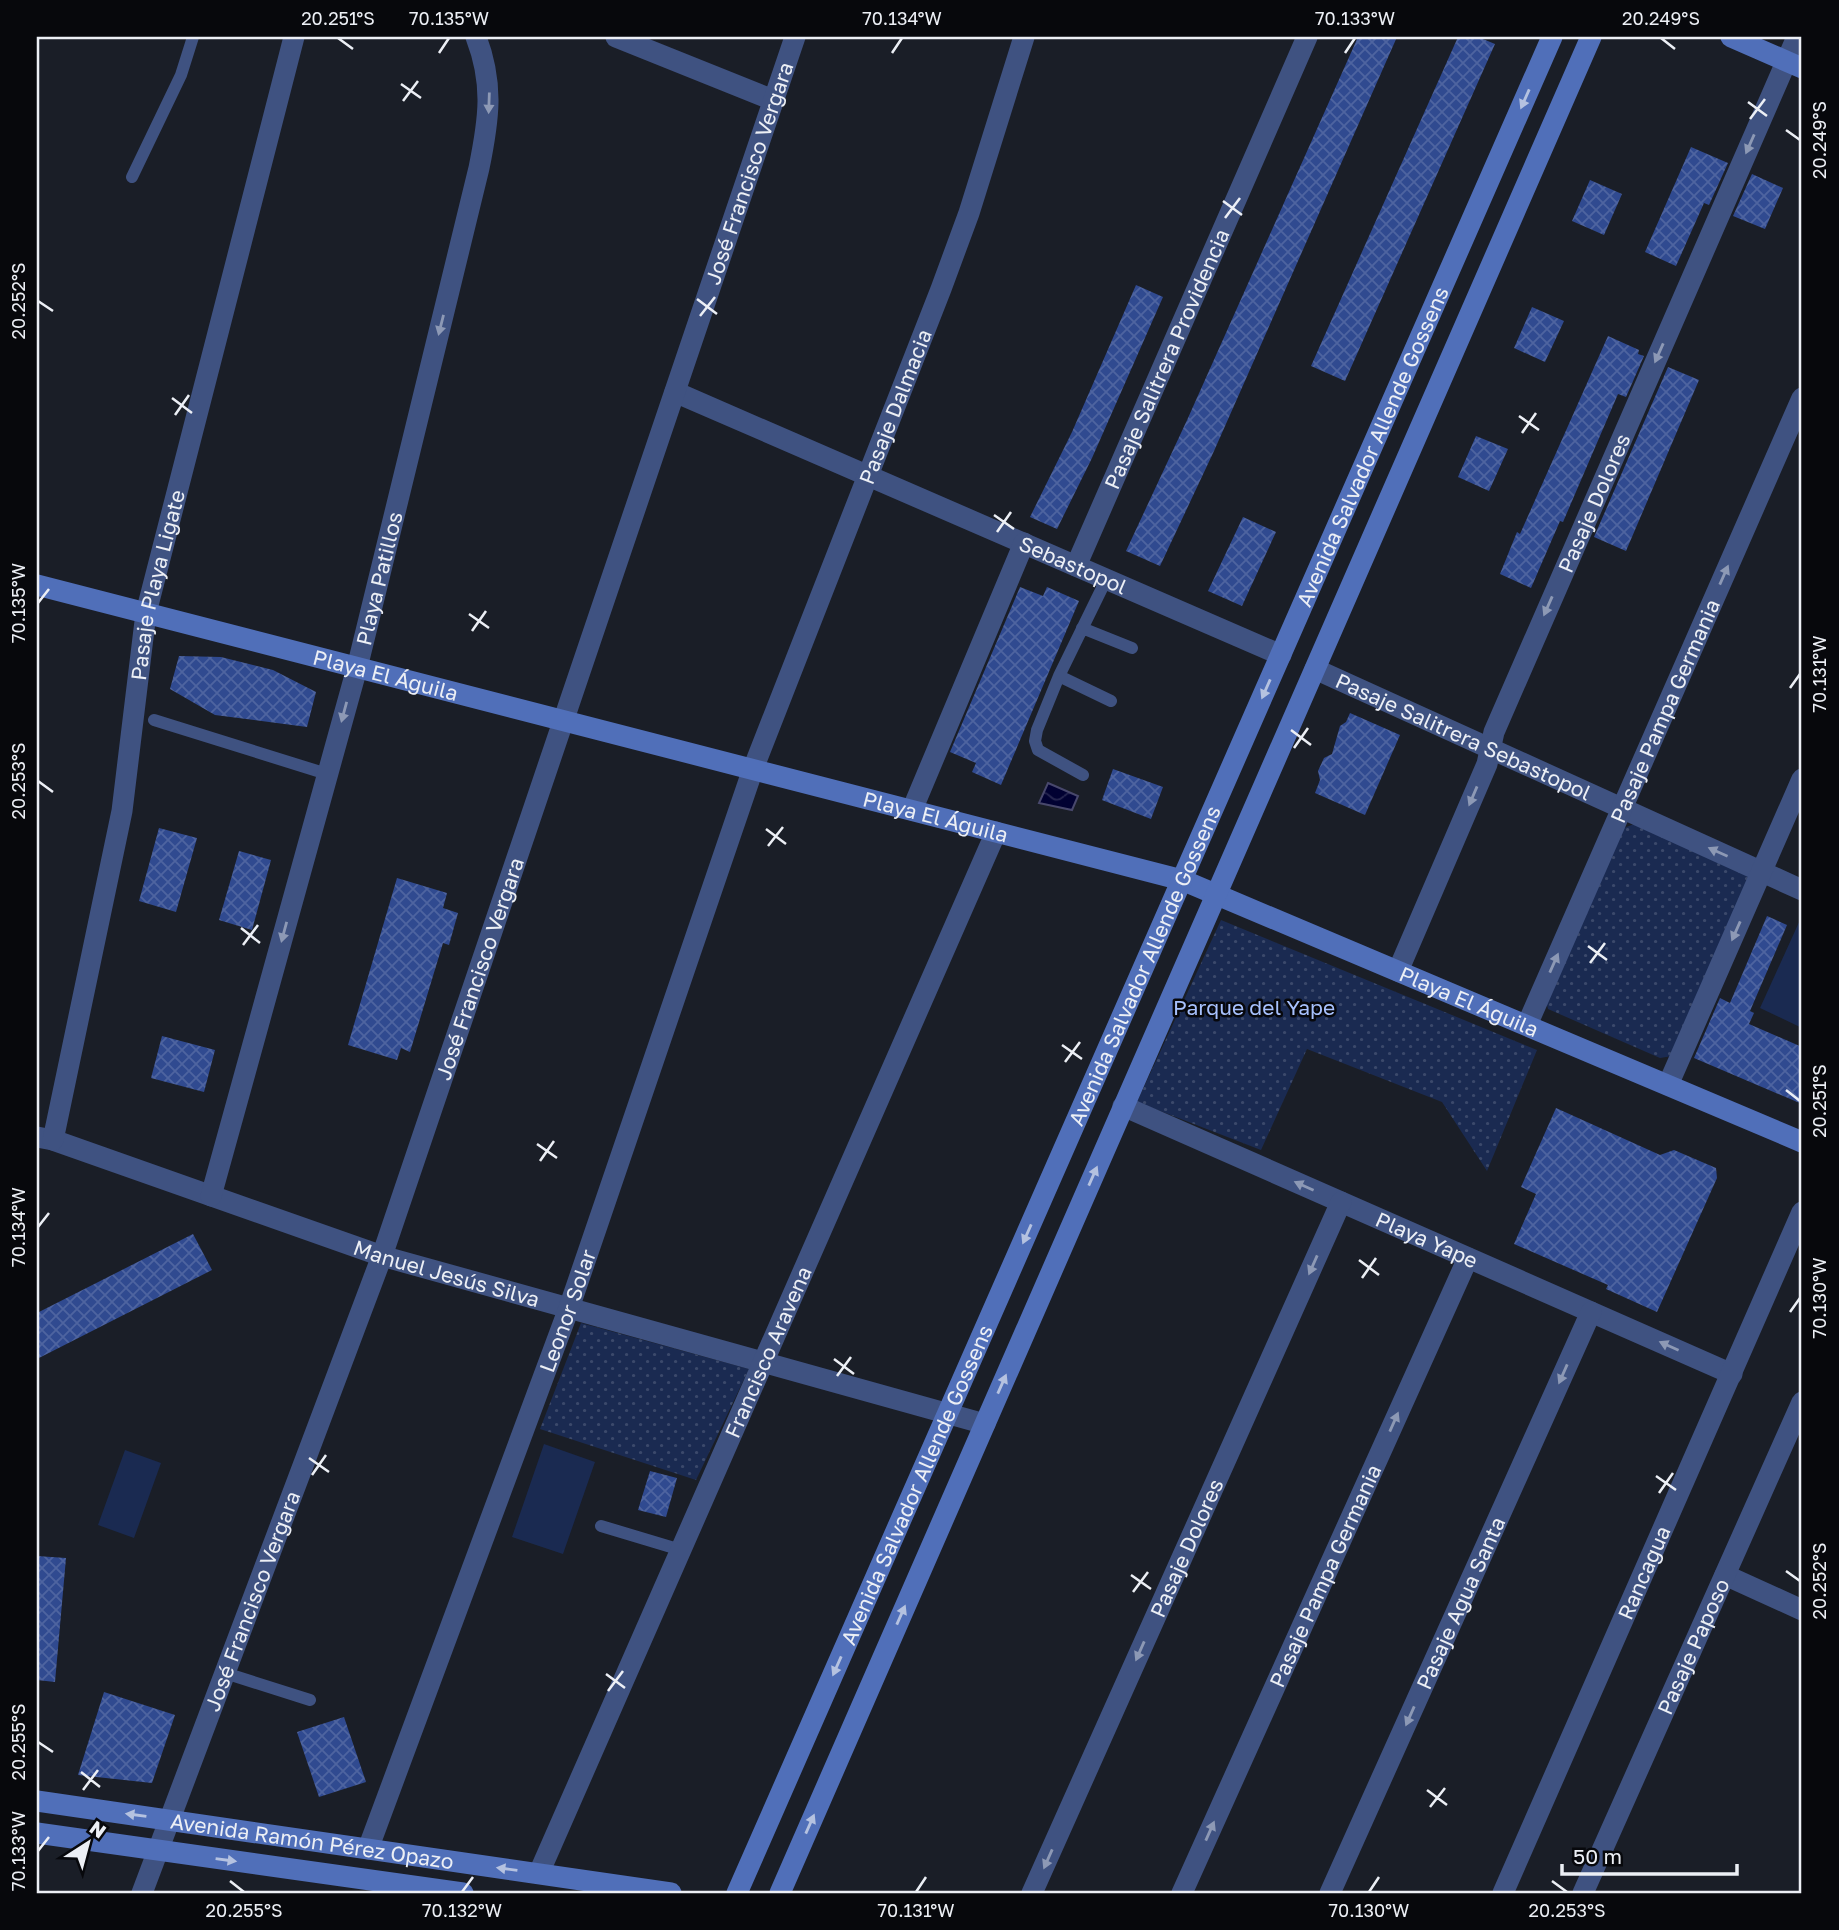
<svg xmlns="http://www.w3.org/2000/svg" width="1839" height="1930" viewBox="0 0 1839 1930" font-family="'Golos Text',sans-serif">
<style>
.grass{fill:url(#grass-dots)}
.garden{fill:#1a2a51}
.water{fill:url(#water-waves);stroke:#48486c;stroke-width:2}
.building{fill:url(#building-cross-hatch)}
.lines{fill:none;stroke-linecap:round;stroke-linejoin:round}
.lane{stroke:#3f5281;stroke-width:12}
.street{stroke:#3f5281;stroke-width:21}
.secondary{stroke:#506fb9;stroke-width:21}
.oneway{fill:#b5c2e0}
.oneway2{fill:#8d99b5}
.ticks{fill:none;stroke:#eceff5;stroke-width:2.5}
.labels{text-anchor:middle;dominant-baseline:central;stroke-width:5;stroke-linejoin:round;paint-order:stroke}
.street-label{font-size:21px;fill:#eceff5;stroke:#07080c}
.park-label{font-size:21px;fill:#a7c1fd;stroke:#07080c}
.neatline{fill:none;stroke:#eceff5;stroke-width:2.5}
.ticks-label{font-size:18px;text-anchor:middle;fill:#eceff5}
</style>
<defs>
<pattern id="grass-dots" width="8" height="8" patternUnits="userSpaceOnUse" patternTransform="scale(1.75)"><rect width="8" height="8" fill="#1a2a51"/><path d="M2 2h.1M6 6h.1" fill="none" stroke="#3b496b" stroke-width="1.8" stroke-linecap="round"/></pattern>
<pattern id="water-waves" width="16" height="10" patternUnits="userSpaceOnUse" patternTransform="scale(1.75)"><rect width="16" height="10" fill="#010132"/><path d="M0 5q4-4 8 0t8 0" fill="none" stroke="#262650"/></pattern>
<pattern id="building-cross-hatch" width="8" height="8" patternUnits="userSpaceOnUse" patternTransform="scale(1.75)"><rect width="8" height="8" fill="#304a90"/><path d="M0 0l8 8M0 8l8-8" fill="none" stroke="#4e64a0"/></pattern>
</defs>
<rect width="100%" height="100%" fill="#1a1e27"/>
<path class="grass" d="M1639 822 1745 869 1750 881 1672 1056 1660 1058 1548 1009 1546 1000 1624 828Z
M1221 920 1537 1050 1487 1171 1442 1102 1307 1049 1261 1150 1137 1102Z
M581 1323 749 1369 696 1480 540 1429Z"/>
<path class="garden" d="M1800 920H1802V1028L1760 1008Z
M544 1444 595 1462 563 1554 512 1537Z
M125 1450 161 1463 134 1538 98 1525Z"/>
<path class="water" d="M1048 783 1078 796 1072 810 1039 803Z"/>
<path class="building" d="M1358 37H1397L1214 451 1160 566 1126 551 1188 418Z
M1458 37H1478L1495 44 1345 381 1311 366Z
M1691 147 1728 163 1709 205 1704 203 1676 266 1645 252Z
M1752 174 1783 188 1765 229 1733 216Z
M1590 180 1622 194 1604 235 1572 221Z
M1136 285 1163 297 1092 458 1057 529 1030 517 1072 432Z
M1532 307 1564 321 1545 362 1514 348Z
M1608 336 1639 350 1638 354 1644 356 1626 397 1618 394 1563 522 1560 521 1531 588 1500 574 1517 532 1520 534Z
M1668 367 1699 380 1626 551 1594 537Z
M1476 436 1508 449 1489 491 1458 477Z
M1243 517 1276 532 1242 606 1208 591Z
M1020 587 1043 596 1047 587 1079 601 1001 785 972 772 976 763 950 752Z
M179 656 221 657 273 670 316 692 307 727 215 715 170 689Z
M1350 713 1400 735 1365 815 1315 793 1320 780 1318 771 1324 758 1332 754 1340 726 1346 722Z
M1113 769 1163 787 1151 819 1102 800Z
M159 828 197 838 176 912 139 901Z
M239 851 271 860 252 930 219 920Z
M397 878 447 893 443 908 458 913 449 945 443 943 410 1052 401 1048 397 1060 348 1045Z
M1767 916 1787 925 1750 1011 1754 1013 1749 1024 1802 1047V1104L1694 1058 1720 998 1730 1003Z
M162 1036 215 1050 204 1092 151 1078Z
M1556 1108 1660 1155 1674 1150 1716 1168 1717 1178 1657 1312 1606 1289 1608 1285 1514 1244 1536 1194 1521 1187Z
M193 1234 212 1270 37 1359V1313Z
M650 1471 677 1478 666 1517 638 1510Z
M37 1556 66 1558 55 1682 37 1680Z
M104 1692 175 1715 152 1783 78 1775Z
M344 1717 366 1782 319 1797 297 1732Z"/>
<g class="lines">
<path class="lane" d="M132 177 181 75 193 37
M1082 628 1132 648
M1059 676 1111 701
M154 720 327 774
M1083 775 1038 750 1035 741 1037 730 1059 676 1106 580
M601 1526 681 1550
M225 1673 310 1700"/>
<g class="street">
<path d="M616 37 773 100"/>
<path id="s1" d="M675 392 1281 655"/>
<path id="s2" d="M1076 566 1307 37"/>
<path id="s3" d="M1315 669 1802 890"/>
<path d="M912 810 1024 543"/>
<path id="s4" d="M1398 971 1487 764 1494 732 1797 37"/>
<path id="s5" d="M1527 1025 1802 398"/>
<path d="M1668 1085 1802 779"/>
<path id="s6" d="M1123 1106 1732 1374"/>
<path id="s7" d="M37 1137 53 1140 382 1256 985 1424"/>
<path id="s8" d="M53 1140 122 811 146 613 294 37"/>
<path id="s9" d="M211 1196 357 668 479 168C489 119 494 84 476 37"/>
<path d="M1725 1575 1802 1610"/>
<path id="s10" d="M368 1849 569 1308 753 769 941 289 969 213 1024 37"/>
<path id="s11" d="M539 1873 996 832"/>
<path id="s12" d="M142 1893 382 1256 795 37"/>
<path id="s13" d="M1032 1893 1341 1202"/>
<path id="s14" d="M1182 1893 1468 1258"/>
<path id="s15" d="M1330 1893 1591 1312"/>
<path id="s16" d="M1503 1893 1802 1212"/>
<path id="s17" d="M1583 1893 1802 1402"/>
</g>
<g class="secondary">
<path d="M1731 37 1802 68"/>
<path id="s18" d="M37 585 1182 880 1802 1142"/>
<path id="s19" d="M37 1801 671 1893"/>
<path d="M37 1833 463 1893"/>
<path id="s20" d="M737 1893 1552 37"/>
<path d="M780 1893 1591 37"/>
</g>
</g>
<defs><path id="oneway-solid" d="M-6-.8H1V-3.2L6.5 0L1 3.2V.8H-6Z" transform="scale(1.75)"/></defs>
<g class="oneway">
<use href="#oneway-solid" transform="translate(1525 99) rotate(114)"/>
<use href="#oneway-solid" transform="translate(1266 689) rotate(114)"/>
<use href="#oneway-solid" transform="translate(1093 1176) rotate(-66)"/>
<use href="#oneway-solid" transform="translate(1027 1234) rotate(114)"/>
<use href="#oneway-solid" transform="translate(1002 1384) rotate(-66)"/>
<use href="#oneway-solid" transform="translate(901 1615) rotate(-66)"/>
<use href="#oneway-solid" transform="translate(837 1666) rotate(114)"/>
<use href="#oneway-solid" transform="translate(136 1815) rotate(-172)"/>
<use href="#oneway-solid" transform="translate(810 1824) rotate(-66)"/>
<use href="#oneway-solid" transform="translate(226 1860) rotate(8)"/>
<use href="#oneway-solid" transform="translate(507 1869) rotate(-172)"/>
</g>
<g class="oneway2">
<use href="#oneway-solid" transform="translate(489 103) rotate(92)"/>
<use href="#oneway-solid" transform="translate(1750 144) rotate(114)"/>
<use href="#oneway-solid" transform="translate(441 325) rotate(104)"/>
<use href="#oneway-solid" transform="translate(1659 353) rotate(114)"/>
<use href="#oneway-solid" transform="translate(1724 575) rotate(-66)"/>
<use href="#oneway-solid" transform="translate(1548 606) rotate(114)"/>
<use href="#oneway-solid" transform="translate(344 712) rotate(105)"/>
<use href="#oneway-solid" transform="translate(1473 796) rotate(113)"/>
<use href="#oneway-solid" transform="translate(1718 852) rotate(-156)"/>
<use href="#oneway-solid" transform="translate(1736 931) rotate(114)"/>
<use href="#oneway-solid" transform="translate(284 932) rotate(105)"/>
<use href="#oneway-solid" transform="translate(1554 963) rotate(-66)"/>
<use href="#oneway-solid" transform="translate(1304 1186) rotate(-156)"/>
<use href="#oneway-solid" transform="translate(1313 1265) rotate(114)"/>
<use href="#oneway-solid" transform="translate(1669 1346) rotate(-156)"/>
<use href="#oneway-solid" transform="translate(1563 1374) rotate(114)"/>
<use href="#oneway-solid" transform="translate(1394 1422) rotate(-66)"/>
<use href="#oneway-solid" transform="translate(1140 1651) rotate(114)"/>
<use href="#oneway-solid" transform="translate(1410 1716) rotate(114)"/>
<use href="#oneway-solid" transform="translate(1210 1831) rotate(-66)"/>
<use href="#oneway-solid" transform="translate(1048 1859) rotate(114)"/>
</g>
<path class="ticks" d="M338 38 353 49M1661 38 1675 49M439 53 449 38M892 53 902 38M1345 53 1355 38M401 84 421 98M403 101 418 81M1748 102 1767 116M1750 119 1765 99M1786 130 1800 140M1223 201 1242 215M1225 218 1240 198M697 299 717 314M38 301 53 311M700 316 715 297M172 398 192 413M175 415 189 395M1519 416 1539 430M1522 433 1536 413M994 515 1014 529M997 532 1011 512M38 603 49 589M469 614 489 628M472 631 486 611M1790 688 1800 674M1291 730 1311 745M1294 748 1308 728M38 781 53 792M766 829 786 844M768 846 783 827M241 928 260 943M243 945 258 925M1588 946 1607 960M1590 963 1605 943M1062 1045 1082 1059M1065 1062 1080 1042M1786 1090 1800 1101M537 1144 557 1158M540 1161 554 1141M38 1227 49 1213M1359 1260 1379 1275M1362 1278 1376 1258M1790 1312 1800 1298M834 1359 854 1374M837 1376 851 1357M309 1458 329 1472M312 1475 326 1455M1656 1476 1676 1490M1659 1493 1673 1473M1786 1571 1800 1581M1131 1575 1151 1589M1133 1592 1148 1572M606 1674 625 1688M608 1691 623 1671M38 1742 53 1752M81 1772 100 1787M83 1790 98 1770M1427 1790 1447 1805M1430 1807 1445 1788M38 1851 49 1837M230 1881 244 1892M1552 1881 1567 1892M462 1892 473 1877M916 1892 926 1877M1369 1892 1379 1877"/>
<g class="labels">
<g class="street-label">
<text stroke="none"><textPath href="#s12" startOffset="1824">José Francisco Vergara</textPath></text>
<text stroke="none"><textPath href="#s2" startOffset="226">Pasaje Salitrera Providencia</textPath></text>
<text stroke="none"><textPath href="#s10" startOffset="1536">Pasaje Dalmacia</textPath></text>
<text stroke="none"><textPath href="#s20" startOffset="1580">Avenida Salvador Allende Gossens</textPath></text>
<text stroke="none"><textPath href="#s4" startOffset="508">Pasaje Dolores</textPath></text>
<text stroke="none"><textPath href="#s1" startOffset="434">Sebastopol</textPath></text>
<text stroke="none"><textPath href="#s9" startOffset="640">Playa Patillos</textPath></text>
<text stroke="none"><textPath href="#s8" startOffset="565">Pasaje Playa Ligate</textPath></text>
<text stroke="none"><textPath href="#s18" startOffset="360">Playa El Águila</textPath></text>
<text stroke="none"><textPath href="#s5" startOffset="343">Pasaje Pampa Germania</textPath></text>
<text stroke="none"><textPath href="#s3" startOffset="163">Pasaje Salitrera Sebastopol</textPath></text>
<text stroke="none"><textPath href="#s18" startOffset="928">Playa El Águila</textPath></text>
<text stroke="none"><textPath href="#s20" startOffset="1013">Avenida Salvador Allende Gossens</textPath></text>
<text stroke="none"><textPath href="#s12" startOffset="984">José Francisco Vergara</textPath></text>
<text stroke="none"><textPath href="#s18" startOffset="1494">Playa El Águila</textPath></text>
<text stroke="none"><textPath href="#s6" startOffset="332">Playa Yape</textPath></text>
<text stroke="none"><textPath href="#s7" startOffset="432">Manuel Jesús Silva</textPath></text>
<text stroke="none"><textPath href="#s10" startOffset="574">Leonor Solar</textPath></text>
<text stroke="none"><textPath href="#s11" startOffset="569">Francisco Aravena</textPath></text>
<text stroke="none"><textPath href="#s20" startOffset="446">Avenida Salvador Allende Gossens</textPath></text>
<text stroke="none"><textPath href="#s13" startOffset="378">Pasaje Dolores</textPath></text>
<text stroke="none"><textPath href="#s16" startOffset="350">Rancagua</textPath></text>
<text stroke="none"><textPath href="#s14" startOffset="348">Pasaje Pampa Germania</textPath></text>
<text stroke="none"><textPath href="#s12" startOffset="312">José Francisco Vergara</textPath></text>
<text stroke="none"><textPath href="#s15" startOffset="318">Pasaje Agua Santa</textPath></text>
<text stroke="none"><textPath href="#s17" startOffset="270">Pasaje Paposo</textPath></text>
<text stroke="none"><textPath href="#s19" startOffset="278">Avenida Ramón Pérez Opazo</textPath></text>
</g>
<g class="park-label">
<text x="1254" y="1007">Parque del Yape</text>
</g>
</g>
<rect width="1839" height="1930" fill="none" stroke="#07080c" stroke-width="77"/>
<g transform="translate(88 1843) rotate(36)" stroke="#07080c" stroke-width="5" paint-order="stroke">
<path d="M0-5L12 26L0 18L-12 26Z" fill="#eceff5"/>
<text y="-10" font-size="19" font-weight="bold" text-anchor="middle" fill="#eceff5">N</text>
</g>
<path d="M1562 1864v10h175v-10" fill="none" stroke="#eceff5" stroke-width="3.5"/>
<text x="1573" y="1864" font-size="21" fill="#eceff5" stroke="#07080c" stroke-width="5" paint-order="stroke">50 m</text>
<rect x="38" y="38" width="1762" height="1854" class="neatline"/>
<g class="ticks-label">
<text x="338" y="25">20.251°S</text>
<text x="449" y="25">70.135°W</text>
<text x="902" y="25">70.134°W</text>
<text x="1355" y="25">70.133°W</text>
<text x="1661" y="25">20.249°S</text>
<text transform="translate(1820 140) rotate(-90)" y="6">20.249°S</text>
<text transform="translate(19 301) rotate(-90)" y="6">20.252°S</text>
<text transform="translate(19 603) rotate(-90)" y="6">70.135°W</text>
<text transform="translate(1820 674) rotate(-90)" y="6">70.131°W</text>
<text transform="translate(19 781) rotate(-90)" y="6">20.253°S</text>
<text transform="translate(1820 1101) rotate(-90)" y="6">20.251°S</text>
<text transform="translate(19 1227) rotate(-90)" y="6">70.134°W</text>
<text transform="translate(1820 1298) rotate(-90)" y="6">70.130°W</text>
<text transform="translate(1820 1581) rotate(-90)" y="6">20.252°S</text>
<text transform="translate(19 1742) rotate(-90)" y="6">20.255°S</text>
<text transform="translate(19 1851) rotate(-90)" y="6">70.133°W</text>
<text x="244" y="1917">20.255°S</text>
<text x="462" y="1917">70.132°W</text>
<text x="916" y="1917">70.131°W</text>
<text x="1369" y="1917">70.130°W</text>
<text x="1567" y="1917">20.253°S</text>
</g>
</svg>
